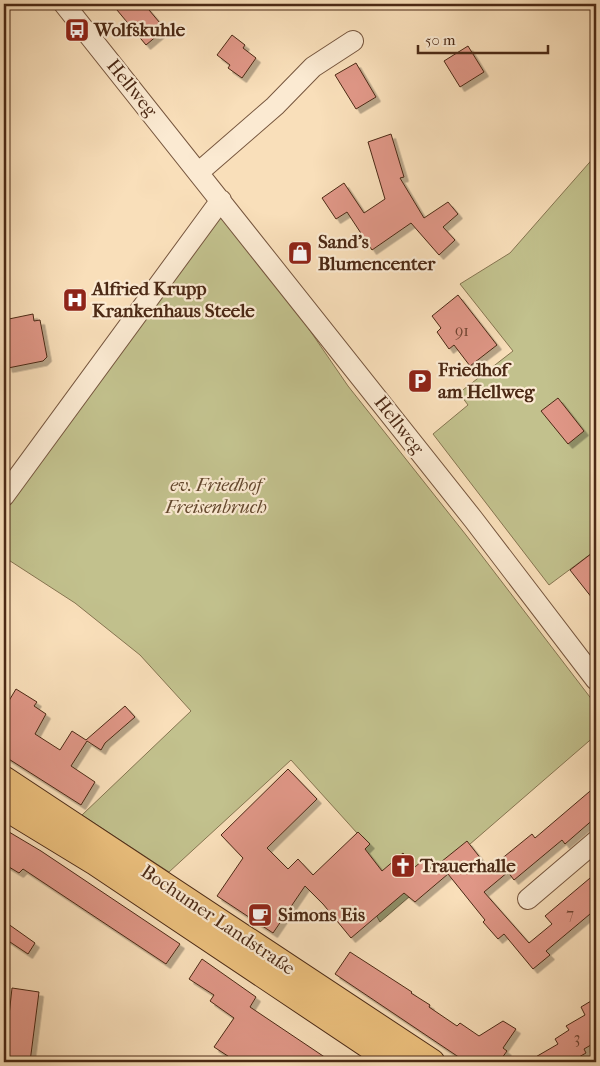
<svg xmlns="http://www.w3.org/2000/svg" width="600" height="1066" viewBox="0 0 600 1066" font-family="'IM FELL French Canon',serif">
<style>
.green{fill:#c2c18d;stroke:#867551}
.building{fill:#e09787;stroke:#4b2915;filter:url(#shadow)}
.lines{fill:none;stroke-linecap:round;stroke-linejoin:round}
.minor-casing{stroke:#76563e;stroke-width:22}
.major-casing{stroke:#4b2915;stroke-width:27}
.minor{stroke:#fbead2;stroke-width:20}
.major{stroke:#ecc07d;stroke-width:25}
.labels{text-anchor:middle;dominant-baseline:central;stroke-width:4.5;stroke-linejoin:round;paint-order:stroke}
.number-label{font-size:16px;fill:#704432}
.poi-label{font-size:19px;font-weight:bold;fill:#4b2915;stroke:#fbead2;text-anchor:start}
.street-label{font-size:19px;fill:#4b2915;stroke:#fbead2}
.park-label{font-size:19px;font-style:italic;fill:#63472d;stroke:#fbead2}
</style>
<defs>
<filter id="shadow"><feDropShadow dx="4.5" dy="4.5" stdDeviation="0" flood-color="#0004"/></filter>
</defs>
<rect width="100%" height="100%" fill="#f9dfba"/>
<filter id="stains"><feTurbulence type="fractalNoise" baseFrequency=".004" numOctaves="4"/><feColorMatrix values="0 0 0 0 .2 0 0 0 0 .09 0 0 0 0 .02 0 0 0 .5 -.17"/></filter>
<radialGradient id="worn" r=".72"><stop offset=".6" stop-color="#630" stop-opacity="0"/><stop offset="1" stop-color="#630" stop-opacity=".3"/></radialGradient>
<path class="green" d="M596 155V550L549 585 433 434 468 405 459 393 513 351 460 284 510 253Z
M221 201 348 386 466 535 596 705V735L380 922 341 851 357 833 291 760 169 872 82 815 191 711 140 655 75 603 4 557V498Z"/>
<path class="building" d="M112 4H144L165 29 146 45Z
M232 35 245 45 243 48 256 58 242 78 228 68 230 65 217 55Z
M468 46 484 72 460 87 444 61Z
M356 63 376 97 356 109 335 75Z
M391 134 404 177 400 178 424 218 448 202 458 214 443 227 455 240 439 255 411 223 372 250 347 212 336 219 322 198 344 183 364 213 385 199 368 142Z
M458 295 497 345 470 366 454 345 449 349 437 332 441 328 432 316Z
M33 314 34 321 40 320 47 357 43 361 8 368 6 361 4 362V320Z
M558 398 584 431 568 444 541 411Z
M596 550V603L570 570Z
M16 689 37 702 34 706 46 714 35 734 60 750 72 731 86 740 125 706 135 717 105 743 101 750 87 741 71 766 95 782 81 805 4 756V709Z
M288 769 317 799 267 848 288 869 298 859 313 875 358 832 370 844 365 849 382 871 403 853 415 867 423 860 431 870 467 841 489 869 532 834 535 838 596 786V817L565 844 562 840 514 880 508 872 484 892 529 943 552 924 545 916 596 873V909L546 951 550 955 533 969 504 934 498 939 483 922 485 920 448 874 415 902 404 893 351 938 323 904 305 886 273 933 217 896 243 858 221 835Z
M4 829 41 851 180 944 166 964 23 869 19 873 4 864Z
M4 921 35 943 28 954 4 938Z
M350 952 412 992 411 993 430 1005 429 1007 457 1026 460 1023 479 1036 503 1021 516 1029 503 1048 507 1051 499 1062H466L335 974Z
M202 959 256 997 250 1007 332 1062H237L214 1047 234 1018 210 1001 214 995 189 979Z
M12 988 39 992 30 1062H4Z
M596 998V1042L584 1049 586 1053 570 1062H527L558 1044 555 1039 569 1030 566 1026 585 1015 581 1007Z"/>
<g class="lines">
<defs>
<path id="minor" d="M64 4 473 519 596 680
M199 172 275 106 313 67 353 41
M4 496 221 200
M528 899 596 841"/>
<path id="major" d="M4 779 432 1062
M4 807 96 863 393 1062"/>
</defs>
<use href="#minor" class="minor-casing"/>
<use href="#major" class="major-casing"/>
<use href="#minor" class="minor"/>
<use href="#major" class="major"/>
</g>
<defs>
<symbol id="bus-square" viewBox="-11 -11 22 22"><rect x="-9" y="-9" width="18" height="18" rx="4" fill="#8f2418" stroke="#fbead2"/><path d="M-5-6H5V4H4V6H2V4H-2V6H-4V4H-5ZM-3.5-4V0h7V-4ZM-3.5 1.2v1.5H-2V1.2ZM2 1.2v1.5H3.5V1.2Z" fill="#fff"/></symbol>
<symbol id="shop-square" viewBox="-11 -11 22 22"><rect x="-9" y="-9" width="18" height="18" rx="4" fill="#8f2418" stroke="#fbead2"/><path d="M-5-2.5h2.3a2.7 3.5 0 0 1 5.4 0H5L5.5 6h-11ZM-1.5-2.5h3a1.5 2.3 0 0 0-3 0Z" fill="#fff"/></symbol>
<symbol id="hospital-square" viewBox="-11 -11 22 22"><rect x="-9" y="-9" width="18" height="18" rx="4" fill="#8f2418" stroke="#fbead2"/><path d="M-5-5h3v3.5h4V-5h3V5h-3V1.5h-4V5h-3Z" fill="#fff"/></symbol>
<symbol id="parking-square" viewBox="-11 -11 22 22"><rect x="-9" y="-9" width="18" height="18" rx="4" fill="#8f2418" stroke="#fbead2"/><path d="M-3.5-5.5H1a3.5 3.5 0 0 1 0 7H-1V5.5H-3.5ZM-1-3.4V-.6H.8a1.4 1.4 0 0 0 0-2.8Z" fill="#fff"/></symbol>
<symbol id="church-square" viewBox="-11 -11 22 22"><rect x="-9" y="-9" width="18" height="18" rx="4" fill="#8f2418" stroke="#fbead2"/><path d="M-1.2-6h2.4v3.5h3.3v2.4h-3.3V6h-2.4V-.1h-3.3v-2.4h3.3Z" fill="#fff"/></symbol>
<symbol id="cafe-square" viewBox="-11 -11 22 22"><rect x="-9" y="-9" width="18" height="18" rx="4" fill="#8f2418" stroke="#fbead2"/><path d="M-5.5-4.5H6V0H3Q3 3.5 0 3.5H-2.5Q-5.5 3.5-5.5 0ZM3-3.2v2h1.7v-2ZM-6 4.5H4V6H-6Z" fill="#fff"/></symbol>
</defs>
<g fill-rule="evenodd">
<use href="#bus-square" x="63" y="16" width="28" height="28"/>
<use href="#shop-square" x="286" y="239" width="28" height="28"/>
<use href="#hospital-square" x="61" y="286" width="28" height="28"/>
<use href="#parking-square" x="406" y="367" width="28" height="28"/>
<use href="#church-square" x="389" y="852" width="28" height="28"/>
<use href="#cafe-square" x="246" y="901" width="28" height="28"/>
</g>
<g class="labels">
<g class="number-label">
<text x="462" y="330">91</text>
<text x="570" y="913">7</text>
<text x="577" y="1037">3</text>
</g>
<g class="poi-label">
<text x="94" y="30">Wolfskuhle</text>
<text x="318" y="242">Sand's<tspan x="318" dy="22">Blumencenter</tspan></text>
<text x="92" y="289">Alfried Krupp<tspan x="92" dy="22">Krankenhaus Steele</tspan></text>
<text x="438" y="370">Friedhof<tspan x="438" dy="22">am Hellweg</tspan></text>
<text x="420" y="866">Trauerhalle</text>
<text x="278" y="915">Simons Eis</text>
</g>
<g class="street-label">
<text transform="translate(132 88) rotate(51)">Hellweg</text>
<text transform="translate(399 425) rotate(52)">Hellweg</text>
<text transform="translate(218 920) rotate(34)">Bochumer Landstraße</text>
</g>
<g class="park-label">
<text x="216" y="485">ev. Friedhof<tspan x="216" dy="22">Freisenbruch</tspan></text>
</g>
</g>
<rect width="600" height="1066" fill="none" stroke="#f9dfba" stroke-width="20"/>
<rect x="5" y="5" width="590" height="1056" fill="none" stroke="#4b2915" stroke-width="2.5"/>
<rect x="10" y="10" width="580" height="1046" fill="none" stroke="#4b2915"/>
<path d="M418 45v8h130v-8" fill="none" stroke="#4b2915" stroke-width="2.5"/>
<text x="425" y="45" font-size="15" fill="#4b2915" stroke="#fbead2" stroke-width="4" paint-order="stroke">50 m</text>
<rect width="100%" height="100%" filter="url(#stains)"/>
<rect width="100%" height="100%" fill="url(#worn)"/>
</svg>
